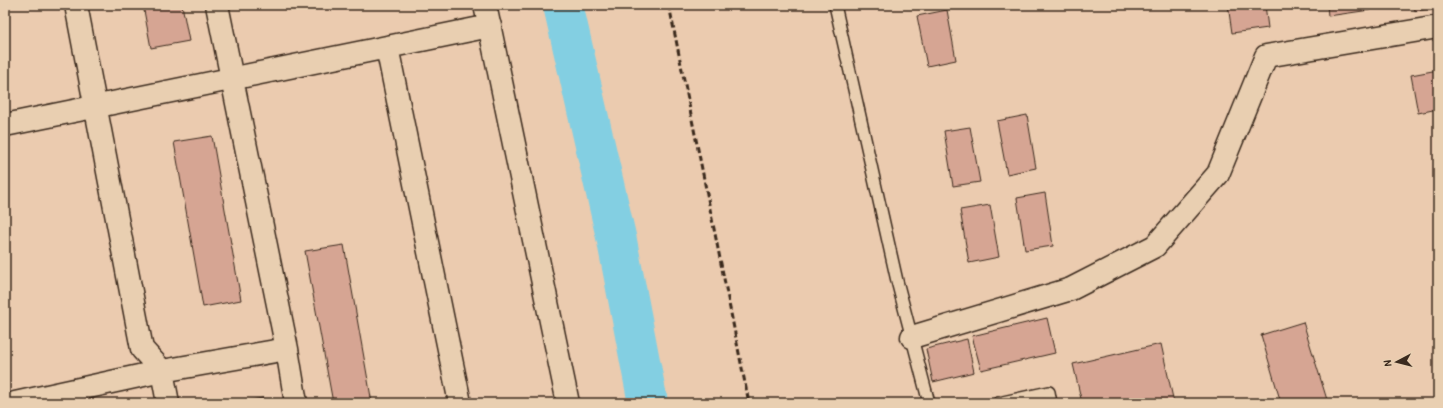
<svg xmlns="http://www.w3.org/2000/svg" width="1443" height="408" viewBox="0 0 1443 408" font-family="'Patrick Hand',sans-serif">
<style>
.lines{fill:none;stroke-linecap:round;stroke-linejoin:round}
.river{stroke:#83cfe2;stroke-width:40}
.building{fill:#d6a593;stroke:#3b2a1e}
.service-casing{stroke:#3b2a1e;stroke-width:14}
.minor-casing{stroke:#3b2a1e;stroke-width:25}
.tertiary-casing{stroke:#3b2a1e;stroke-width:25}
.service{stroke:#e9cfb1;stroke-width:11}
.minor{stroke:#e9cfb1;stroke-width:22}
.tertiary{stroke:#e9cfb1;stroke-width:22}
.rail{stroke:#3b2a1e;stroke-width:3;stroke-dasharray:6 3;stroke-linecap:butt}
</style>
<rect width="100%" height="100%" fill="#ebcbaf"/>
<filter id="ink" filterUnits="userSpaceOnUse"><feTurbulence type="fractalNoise" baseFrequency=".025" numOctaves="2"/><feDisplacementMap in="SourceGraphic" scale="8" xChannelSelector="R" yChannelSelector="G"/><feConvolveMatrix kernelMatrix="1 2 1 2 8 2 1 2 1" color-interpolation-filters="sRGB"/></filter>
<g filter="url(#ink)">
<g class="lines">
<path class="river" d="M563 5 617 241 648 403"/>
</g>
<path class="building" d="M143 5H182L189 41 151 48Z
M1228 5H1265L1268 28 1232 33Z
M1327 5H1369L1370 10 1328 16Z
M1414 5H1438V8L1415 11Z
M947 10 956 60 927 66 917 16Z
M1438 70V109L1418 113 1411 75Z
M1027 115 1036 168 1007 174 997 121Z
M970 127 980 182 953 186 944 131Z
M212 136 241 300 203 307 174 142Z
M1045 193 1053 246 1025 250 1017 198Z
M990 205 999 257 969 263 960 210Z
M344 245 372 403H333L305 251Z
M1047 318 1055 353 981 370 972 336Z
M1303 322 1328 403H1281L1261 335Z
M967 339 974 372 933 382 926 349Z
M1161 344 1174 403H1082L1073 364Z
M263 398 264 403H232Z"/>
<g class="lines">
<defs>
<path id="service" d="M835 5 897 281 929 403
M998 403 1049 392 1051 403"/>
<path id="minor" d="M76 5 142 349 162 371 168 403
M387 47 460 403
M5 125 490 26
M912 337 1071 289 1155 246 1218 174 1266 56 1438 27
M287 349 296 403
M15 403 162 371 287 349 217 5"/>
<path id="tertiary" d="M485 5 568 403"/>
</defs>
<use href="#service" class="service-casing"/>
<use href="#minor" class="minor-casing"/>
<use href="#tertiary" class="tertiary-casing"/>
<use href="#service" class="service"/>
<use href="#minor" class="minor"/>
<use href="#tertiary" class="tertiary"/>
<path class="rail" d="M669 5 749 403"/>
</g>
</g>
<rect width="1443" height="408" fill="none" stroke="#e9cfb1" stroke-width="20"/>
<rect x="10" y="10" width="1423" height="388" fill="none" stroke="#3b2a1e" stroke-width="1.5" filter="url(#ink)"/>
<g transform="translate(1397 362) rotate(263)" stroke="#e9cfb1" stroke-width="3" paint-order="stroke">
<path d="M0-3L7 15L0 10L-7 15Z" fill="#3b2a1e"/>
<text y="-6" font-size="11" font-weight="bold" text-anchor="middle" fill="#3b2a1e">N</text>
</g>
</svg>
